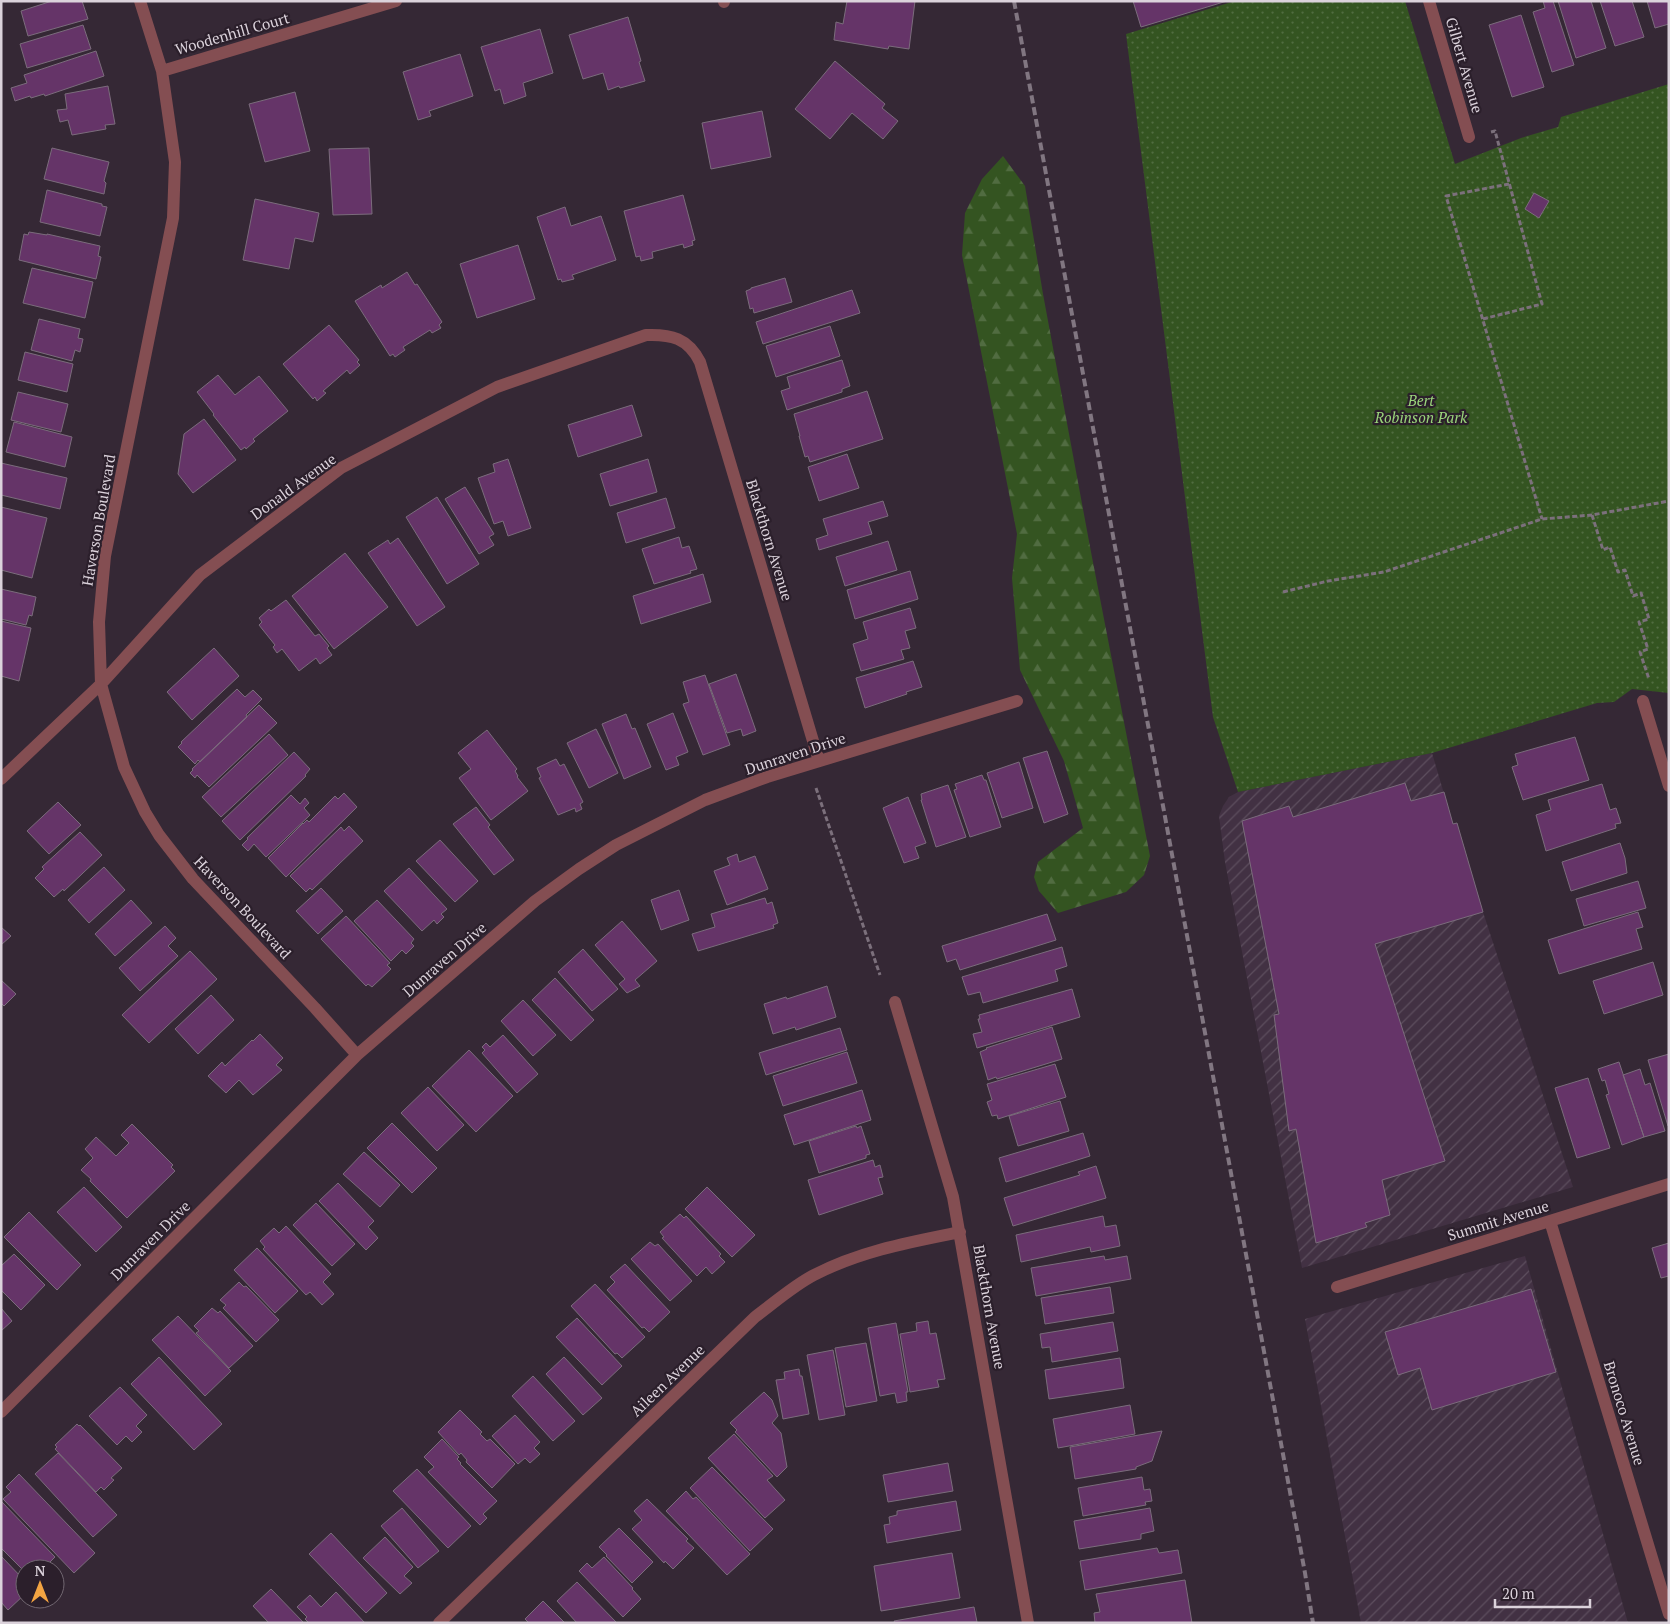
<svg xmlns="http://www.w3.org/2000/svg" width="1670" height="1624" viewBox="0 0 1670 1624" font-family="'PT Serif',serif">
<style>
.industrial{fill:url(#industrial-furrows)}
.forest{fill:url(#forest-firs)}
.park{fill:url(#park-dots)}
.building{fill:#653468;stroke:#7b6c7c}
.lines{fill:none;stroke-linecap:round;stroke-linejoin:round}
.path{stroke:#7c707c;stroke-width:3;stroke-dasharray:5 2.5;stroke-linecap:butt}
.street{stroke:#844e52;stroke-width:12}
.rail{stroke:#817681;stroke-width:4;stroke-dasharray:8 4;stroke-linecap:butt}
.labels{text-anchor:middle;dominant-baseline:central;stroke-width:4.5;stroke-linejoin:round;paint-order:stroke}
.street-label{font-size:15px;fill:#dbd2db;stroke:#2b1f2b}
.park-label{font-size:15px;font-style:italic;fill:#9ad47b;stroke:#2b1f2b}
</style>
<defs>
<pattern id="industrial-furrows" width="10" height="10" patternUnits="userSpaceOnUse" patternTransform="scale(1.25)"><rect width="10" height="10" fill="#423143"/><path d="M-1 1l2-2M0 10L10 0M9 11l2-2" fill="none" stroke="#5d4e5e"/></pattern>
<pattern id="forest-firs" width="22" height="20" patternUnits="userSpaceOnUse" patternTransform="scale(1.25)"><rect width="22" height="20" fill="#345421"/><path d="M5 1l3.5 6h-7zM16 11l3.5 6h-7z" fill="#516c41"/></pattern>
<pattern id="park-dots" width="8" height="8" patternUnits="userSpaceOnUse" patternTransform="scale(1.25)"><rect width="8" height="8" fill="#345421"/><path d="M2 2h.1M6 6h.1" fill="none" stroke="#516c41" stroke-width="1.8" stroke-linecap="round"/></pattern>
</defs>
<rect width="100%" height="100%" fill="#352835"/>
<path class="industrial" d="M1432 753 1453 824 1457 823 1483 912 1573 1187 1302 1268 1225 862 1219 816 1223 806 1229 797 1238 792Z
M1525 1256 1628 1623H1361L1305 1319Z"/>
<path class="forest" d="M1003 156 1025 186 1043 294 1091 552 1150 856 1144 875 1126 892 1058 913 1039 891 1034 877 1038 862 1083 828 1064 761 1020 670 1012 578 1017 534 962 255 965 213 982 179Z"/>
<path class="park" d="M1235 1H1405L1455 164 1521 138 1558 127 1561 117 1669 84V693L1632 689 1614 702 1597 703 1432 753 1238 792 1213 717 1126 34Z"/>
<path class="building" d="M52 1H82L88 19 28 36 21 11Z
M847 1H915L909 49 889 46 888 49 834 40 836 22 843 24Z
M1133 1H1227L1141 27Z
M1543 1H1553L1574 65 1552 72 1533 12 1545 8Z
M1558 1H1591L1606 48 1576 58Z
M1600 1H1632L1644 37 1615 46Z
M1647 1H1669V24L1655 28Z
M1521 15 1544 87 1512 97 1489 25Z
M628 17 641 61 639 62 645 81 620 88 619 86 608 90 603 73 583 79 569 35Z
M83 25 91 49 27 68 20 44Z
M540 29 553 73 523 83 526 96 504 104 500 89 495 91 481 47Z
M96 51 104 76 45 96 44 94 31 98 30 96 15 101 11 88 27 83 24 75Z
M460 54 473 96 429 111 431 116 418 120 403 72Z
M835 61 885 104 882 108 898 121 883 139 852 113 830 139 795 109Z
M108 86 115 124 105 125 106 129 72 135 68 120 60 122 57 110 67 109 65 94Z
M295 92 310 151 265 162 249 104Z
M762 111 771 157 711 169 702 123Z
M52 148 109 162 104 181 106 183 104 194 44 179Z
M369 148 372 214 333 215 329 149Z
M47 190 102 204V206L107 207 100 236 40 222Z
M1534 193 1549 201 1539 218 1525 209Z
M683 195 695 240 692 241 693 245 684 248 683 244 652 252 653 258 641 261 640 256 636 257 624 211Z
M255 199 319 213 313 242 295 238 289 269 243 260Z
M565 207 571 226 601 216 616 260 572 275 574 279 562 282 561 279 558 280 537 217Z
M29 232 47 235V234L100 246 98 256 101 257 96 279 19 260 24 234 28 235Z
M518 245 535 299 477 318 460 264Z
M32 268 93 282 85 318 23 303Z
M407 272 415 285 417 284 442 322 439 325 441 328 432 333 430 330 403 347 405 350 395 357 393 354 390 356 355 301 381 285 382 288Z
M785 278 792 302 754 313 753 308 750 309 746 291 751 289V288Z
M852 290 860 313 763 344 756 322Z
M39 319 80 329 78 338 83 339 80 352 75 350 72 361 31 350Z
M329 325 359 360 357 362 360 365 350 374 347 370 323 391 326 393 317 401 315 397 313 399 283 364Z
M830 326 840 356 776 377 766 346Z
M25 352 73 364 67 392 18 380Z
M842 360 850 386 842 389V392L787 410 781 391 790 388 787 377Z
M218 375 235 395 259 376 288 411 253 439 255 441 246 449 245 447 241 450 213 415 214 414 197 392Z
M867 391 883 439 810 462 808 456 805 457 799 436H800L794 414Z
M18 392 68 404 61 432 11 420Z
M632 405 642 436 578 457 568 425Z
M204 419 236 460 193 493 178 474 184 434Z
M14 422 72 437 65 467 6 452Z
M847 454 859 488 819 501 808 467Z
M508 459 531 528 508 536 503 521 494 524 478 478 495 472 493 464Z
M648 459 657 492 610 506 600 474Z
M1 463 67 478 60 509 1 495Z
M465 487 494 534 489 537 494 545 479 554 445 499Z
M437 497 479 564 447 584 406 517Z
M666 498 675 528 626 543 617 513Z
M883 501 888 516 868 522 872 534 819 550 816 539 828 535 823 519Z
M1 507 47 518 32 578 1 570Z
M679 537 682 548 689 546 697 569 690 571 691 573 654 584 642 549Z
M398 538 445 607 417 626 368 553 388 540 390 544Z
M888 541 897 570 845 586 836 557Z
M345 553 388 607 334 649 292 596Z
M910 571 918 599 855 619 847 590Z
M703 574 711 602 641 624 633 596Z
M1 589 36 597 32 616 29 615 26 625 1 619Z
M286 600 315 636 319 634 329 646 327 648 332 655 320 664 316 658 299 671 282 649 277 653 273 647 275 645 259 625 262 622 259 618 269 609 271 611Z
M910 608 916 628 905 631 910 648 901 650 904 659 861 671 853 644 868 639 863 622Z
M1 621 31 628 19 681 1 676Z
M214 648 239 676 192 720 167 692Z
M913 661 922 687 906 692 907 694 865 708 856 678Z
M736 674 756 731 743 736 741 729 727 733 709 684Z
M705 675 730 745 703 755 683 704 689 702 683 682Z
M237 689 245 697 253 690 262 699 246 715 247 717 200 762 198 760 195 764 178 747 182 743 181 742Z
M259 705 277 723 209 787 197 775 195 778 190 773 193 770 192 769Z
M673 713 688 752 676 757 679 765 666 770 647 724Z
M626 714 632 729 635 728 651 767 624 779 602 724Z
M596 729 618 773 589 788 567 743Z
M487 730 517 769 515 771 518 776 517 777 528 791 491 820 459 778 471 769 458 753Z
M269 734 288 755 221 817 202 797Z
M1575 737 1589 780 1523 800 1512 767 1518 765 1515 754Z
M1047 751 1068 814 1044 823 1023 758Z
M294 752 310 769 305 775 306 776 240 840 222 821Z
M556 759 560 766 564 764 583 802 580 804 582 809 576 812 575 808 558 815 539 778 541 777 537 768Z
M1019 762 1033 808 1002 818 987 773Z
M982 775 984 780H986L1001 827 970 837 954 790 957 789 955 784Z
M1405 783 1411 801 1444 792 1453 824 1457 823 1483 912 1375 944 1445 1161 1382 1180 1390 1215 1365 1223 1367 1227 1316 1243 1296 1129 1289 1131 1274 1015 1279 1014 1242 821 1289 806 1293 817Z
M1602 784 1610 810 1616 808 1621 823 1615 824 1616 828 1546 851 1536 815 1551 810 1548 800Z
M948 785 966 837 936 847 921 800H922L921 794Z
M344 793 357 807 286 877 268 858 303 823V824L307 820 309 822 335 796 338 799Z
M291 795 300 804 305 798 309 803 304 808 310 815 266 857 254 844 248 851 242 845 248 839 247 838Z
M908 797 926 843 915 847 919 858 904 863 883 808Z
M58 802 81 825 49 854 27 831Z
M476 807 490 825 488 827 514 860 494 875 453 824Z
M349 826 363 841 312 890 310 888 306 892 290 876 341 827 344 831Z
M80 832 102 855 64 891 63 889 54 897 35 878 44 869 42 867Z
M440 840 478 881 455 902 416 861Z
M1620 843 1625 858 1627 873 1571 891 1562 862Z
M737 854 739 862 755 856 768 889 727 905 714 871 730 865 727 858Z
M104 867 125 890 89 923 68 900Z
M409 868 447 909 441 914 444 917 437 924 434 920 422 931 384 891Z
M1638 881 1646 908 1584 926 1576 899Z
M321 888 343 911 318 934 296 911Z
M679 890 689 920 661 930 651 900Z
M765 898 767 904 772 902 778 923 773 925 774 928 698 951 692 934 715 927 711 914Z
M131 900 152 923 115 956 95 934Z
M377 900 414 939 411 943 414 946 406 954 402 950 391 961 354 921Z
M1638 912 1643 927 1636 929 1642 949 1559 974 1548 940Z
M1047 914 1056 940 960 970 956 959 947 962 942 946Z
M346 916 390 963 387 965 391 969 372 987 368 984 366 986 321 939Z
M622 921 657 961 635 980 640 986 627 993 619 984 625 979 595 945Z
M165 926 176 938 168 946 178 956 140 991 119 968Z
M1 927 11 936 1 945Z
M1062 947 1067 966 1055 970 1058 981 983 1003 980 992 968 995 962 977Z
M583 949 618 989 592 1011 558 972Z
M190 951 217 979 149 1043 122 1015Z
M1653 962 1663 995 1604 1014 1593 981Z
M555 978 594 1020 571 1041 532 1000Z
M1 980 16 994 4 1006 1 1003Z
M827 986 836 1017 796 1030 795 1027 773 1034 764 1004 786 997 787 999Z
M1072 989 1080 1017 977 1048 973 1034 982 1032 978 1019H980L979 1015Z
M211 995 234 1020 198 1054 175 1029Z
M523 1000 556 1035 533 1056 501 1021Z
M1052 1027 1062 1059 997 1079 996 1077 988 1080 980 1052 987 1049 986 1048Z
M840 1028 847 1050 766 1075 759 1053Z
M260 1034 283 1058 276 1065 282 1070 253 1095 239 1080 226 1093 208 1076 222 1062 225 1066 252 1040 253 1041Z
M503 1035 538 1074 517 1093 482 1053 485 1050 482 1047 486 1043 490 1047Z
M469 1050 513 1096 476 1132 432 1086Z
M847 1052 857 1083 783 1106 773 1076Z
M1669 1054V1126H1668L1648 1060Z
M1619 1062 1644 1137 1622 1145 1606 1095 1609 1094 1605 1080 1602 1081 1598 1069Z
M1055 1064 1066 1097 998 1119 997 1115 992 1116 987 1102 992 1100 987 1084Z
M1640 1069 1645 1085 1650 1083 1665 1131 1644 1137 1623 1075Z
M1588 1078 1610 1148 1577 1158 1555 1088Z
M428 1087 464 1125 437 1151 401 1113Z
M862 1090 871 1120 794 1145 784 1115Z
M1060 1101 1069 1131 1018 1146 1009 1116Z
M392 1123 437 1168 412 1193 367 1148Z
M132 1124 173 1165 171 1167 175 1171 127 1218 90 1181 91 1179 81 1170 93 1158 85 1149 96 1137 116 1156 129 1143 121 1135Z
M856 1126 857 1128 861 1126 870 1154 866 1155V1158L819 1173 809 1141Z
M1083 1133 1090 1156 1006 1182 999 1158Z
M364 1152 400 1185 380 1207 343 1174Z
M873 1160 875 1167 880 1165 883 1177 878 1178 883 1194 819 1215 808 1180Z
M1096 1166 1106 1198 1013 1226 1004 1198 1080 1175 1078 1172Z
M338 1183 374 1221 368 1227 378 1238 366 1250 319 1201Z
M84 1187 122 1227 96 1252 57 1212Z
M707 1187 755 1235 732 1257 685 1209Z
M316 1203 355 1244 332 1266 293 1225Z
M29 1212 81 1265 57 1290 4 1237Z
M680 1214 684 1218 686 1216 721 1254 719 1256 725 1262 712 1274 706 1267 697 1276 662 1238 664 1237 660 1232Z
M1103 1216 1105 1227 1116 1225 1120 1246 1091 1252 1090 1247 1021 1262 1016 1235Z
M286 1226 331 1274 323 1282 334 1294 322 1305 310 1292 306 1295 263 1249 265 1247 260 1241 274 1228 279 1233Z
M650 1242 655 1246 658 1244 692 1281 670 1301 631 1259Z
M1669 1243V1276L1661 1278 1652 1248Z
M257 1248 298 1291 275 1313 234 1270Z
M14 1254 45 1285 21 1310 1 1290V1266Z
M1104 1256 1105 1260 1127 1256 1131 1279 1036 1296 1031 1268Z
M625 1264 670 1312 649 1332 644 1327 642 1328 607 1290 615 1282 610 1277Z
M239 1282 244 1287 246 1286 279 1320 256 1342 223 1308 226 1305 220 1300Z
M595 1284 645 1337 622 1358 617 1353 615 1354 571 1306Z
M1110 1287 1114 1313 1045 1324 1041 1298Z
M1531 1289 1556 1372 1432 1410 1420 1368 1398 1375 1385 1332Z
M1 1308 12 1321 1 1331Z
M212 1308 218 1313 220 1311 253 1346 229 1368 196 1333 199 1331 194 1326Z
M178 1316 231 1371 205 1396 152 1340Z
M577 1318 622 1366 602 1385 556 1337Z
M928 1321 930 1334 936 1333 945 1379 937 1380 939 1387 910 1392 900 1334 917 1331 916 1323Z
M1113 1322 1118 1351 1052 1362 1050 1347 1042 1348 1040 1334Z
M896 1323 908 1392H906L907 1401 897 1403 895 1393 880 1396 868 1328Z
M866 1343 877 1401 846 1407 835 1348Z
M833 1350 845 1415 819 1420 807 1355Z
M159 1357 222 1424 194 1450 131 1384Z
M564 1357 602 1398 583 1415 546 1374Z
M1120 1358 1124 1388 1049 1399 1045 1370Z
M799 1369 800 1376H802L809 1414 783 1419 776 1380 785 1379 784 1372Z
M533 1376 575 1421 553 1441 512 1396Z
M120 1387 147 1415 136 1426 142 1432 132 1442 126 1436 117 1445 89 1416Z
M764 1392 772 1400 778 1416 772 1423 781 1433 787 1467 777 1477 735 1432 737 1430 730 1423Z
M1130 1405 1135 1434 1058 1448 1053 1419Z
M460 1410 482 1432 480 1434 487 1441 490 1439 515 1464 492 1488 466 1462 467 1460 461 1453 459 1455 438 1432Z
M515 1415 540 1442 534 1448 540 1454 530 1463 525 1458 518 1464 492 1436Z
M77 1424 79 1426 80 1425 122 1468 111 1478 114 1480 104 1490 101 1487 96 1492 55 1449 57 1447 55 1445Z
M1162 1431 1152 1461 1136 1467V1469L1075 1479 1070 1447Z
M734 1434 773 1476 767 1480 785 1500 765 1518 708 1458Z
M442 1439 459 1457 457 1459 461 1463 460 1464 497 1501 483 1514 487 1518 480 1525 428 1472 434 1467 424 1457Z
M58 1453 117 1515 93 1537 35 1474Z
M948 1463 953 1491 888 1502 883 1475Z
M712 1467 773 1529 750 1551 690 1488Z
M417 1469 471 1526 448 1548 393 1491Z
M19 1474 95 1553 74 1573 3 1499 11 1492 6 1487Z
M1142 1477 1144 1490 1150 1489 1152 1501 1145 1502 1146 1505 1083 1516 1078 1488Z
M686 1491 693 1499 696 1497 750 1554 727 1575 666 1511Z
M647 1499 688 1539 686 1541 694 1548 673 1569 665 1561 664 1563 632 1529 642 1520 634 1511Z
M1 1501 55 1557 43 1569H25V1572L1 1548Z
M956 1501 961 1530 887 1543 884 1525 890 1524 889 1517 897 1515V1511Z
M402 1508 439 1551 418 1568 381 1526Z
M1150 1508 1154 1531 1141 1534V1539L1079 1549 1074 1521Z
M619 1528 653 1562 632 1583 606 1556 607 1555 599 1547Z
M331 1533 387 1593 366 1613 309 1554Z
M385 1537 413 1567 404 1576 412 1583 400 1594 363 1558Z
M1157 1548 1159 1553 1178 1550 1182 1573 1085 1590 1080 1561Z
M952 1553 960 1598 881 1611 874 1566Z
M1 1556 25 1581V1594L8 1610 1 1602Z
M604 1557 633 1588 632 1589 641 1599 623 1617 579 1571 587 1563 592 1568Z
M1185 1580 1192 1623H1095L1094 1613 1100 1612 1096 1594Z
M577 1582 617 1623H577L557 1601Z
M271 1589 304 1623H269L253 1606Z
M336 1592 365 1623H309L305 1619 307 1617 297 1607 310 1595 321 1607Z
M543 1601 565 1623H529L525 1619Z
M974 1607 977 1622 895 1623 894 1621Z"/>
<g class="lines">
<path class="path" d="M1509 184 1446 196 1542 519
M1483 319 1542 304 1495 131 1491 132
M1592 515 1603 550 1610 547 1618 572 1625 570 1633 596 1641 593 1649 619 1639 622 1648 649 1640 652 1649 679
M1283 592 1328 581 1384 572 1542 519 1592 515 1669 501
M816 788 880 975"/>
<path class="street" d="M140 1 162 71 175 162 173 218 105 556 99 622 101 684 124 767 145 812 159 835 193 879 315 1008 357 1055
M724 1V2
M1429 1 1469 137
M162 71 396 1
M1643 701 1669 786
M1 779 101 684 200 575 341 468 497 387 646 335C671 334 688 338 700 362L819 761
M895 1002 953 1197 1028 1623
M1550 1221 1669 1614
M1337 1287 1669 1184
M1 1412 357 1055 535 901 579 869 616 845 705 800 767 777 1017 701
M439 1623 755 1317C774 1303 793 1286 814 1275 860 1251 910 1242 960 1232"/>
<path class="rail" d="M1014 1 1305 1573 1313 1623"/>
</g>
<g class="labels">
<g class="street-label">
<text transform="translate(232 33) rotate(-16)">Woodenhill Court</text>
<text transform="translate(1465 65) rotate(74)">Gilbert Avenue</text>
<text transform="translate(293 486) rotate(-36)">Donald Avenue</text>
<text transform="translate(98 520) rotate(-80)">Haverson Boulevard</text>
<text transform="translate(770 540) rotate(73)">Blackthorn Avenue</text>
<text transform="translate(795 753) rotate(-18)">Dunraven Drive</text>
<text transform="translate(243 907) rotate(47)">Haverson Boulevard</text>
<text transform="translate(444 959) rotate(-41)">Dunraven Drive</text>
<text transform="translate(1498 1220) rotate(-17)">Summit Avenue</text>
<text transform="translate(150 1240) rotate(-45)">Dunraven Drive</text>
<text transform="translate(990 1307) rotate(80)">Blackthorn Avenue</text>
<text transform="translate(667 1380) rotate(-44)">Aileen Avenue</text>
<text transform="translate(1625 1413) rotate(73)">Bronoco Avenue</text>
</g>
<g class="park-label">
<text x="1421" y="400">Bert<tspan x="1421" dy="17">Robinson Park</tspan></text>
</g>
</g>
<rect width="1670" height="1624" fill="none" stroke="#dbd2db" stroke-width="5"/>
<g transform="translate(40 1584)"><circle r="24" fill="#2b1f2b" stroke="#716771"/>
<path d="M0-4L9 19L0 12L-9 19Z" fill="#f3a442"/>
<text y="-8" font-size="14" font-weight="bold" text-anchor="middle" fill="#dbd2db">N</text>
</g>
<path d="M1495 1599v8h95v-8" fill="none" stroke="#dbd2db" stroke-width="2.5"/>
<text x="1502" y="1599" font-size="15" fill="#dbd2db" stroke="#2b1f2b" stroke-width="4" paint-order="stroke">20 m</text>
</svg>
